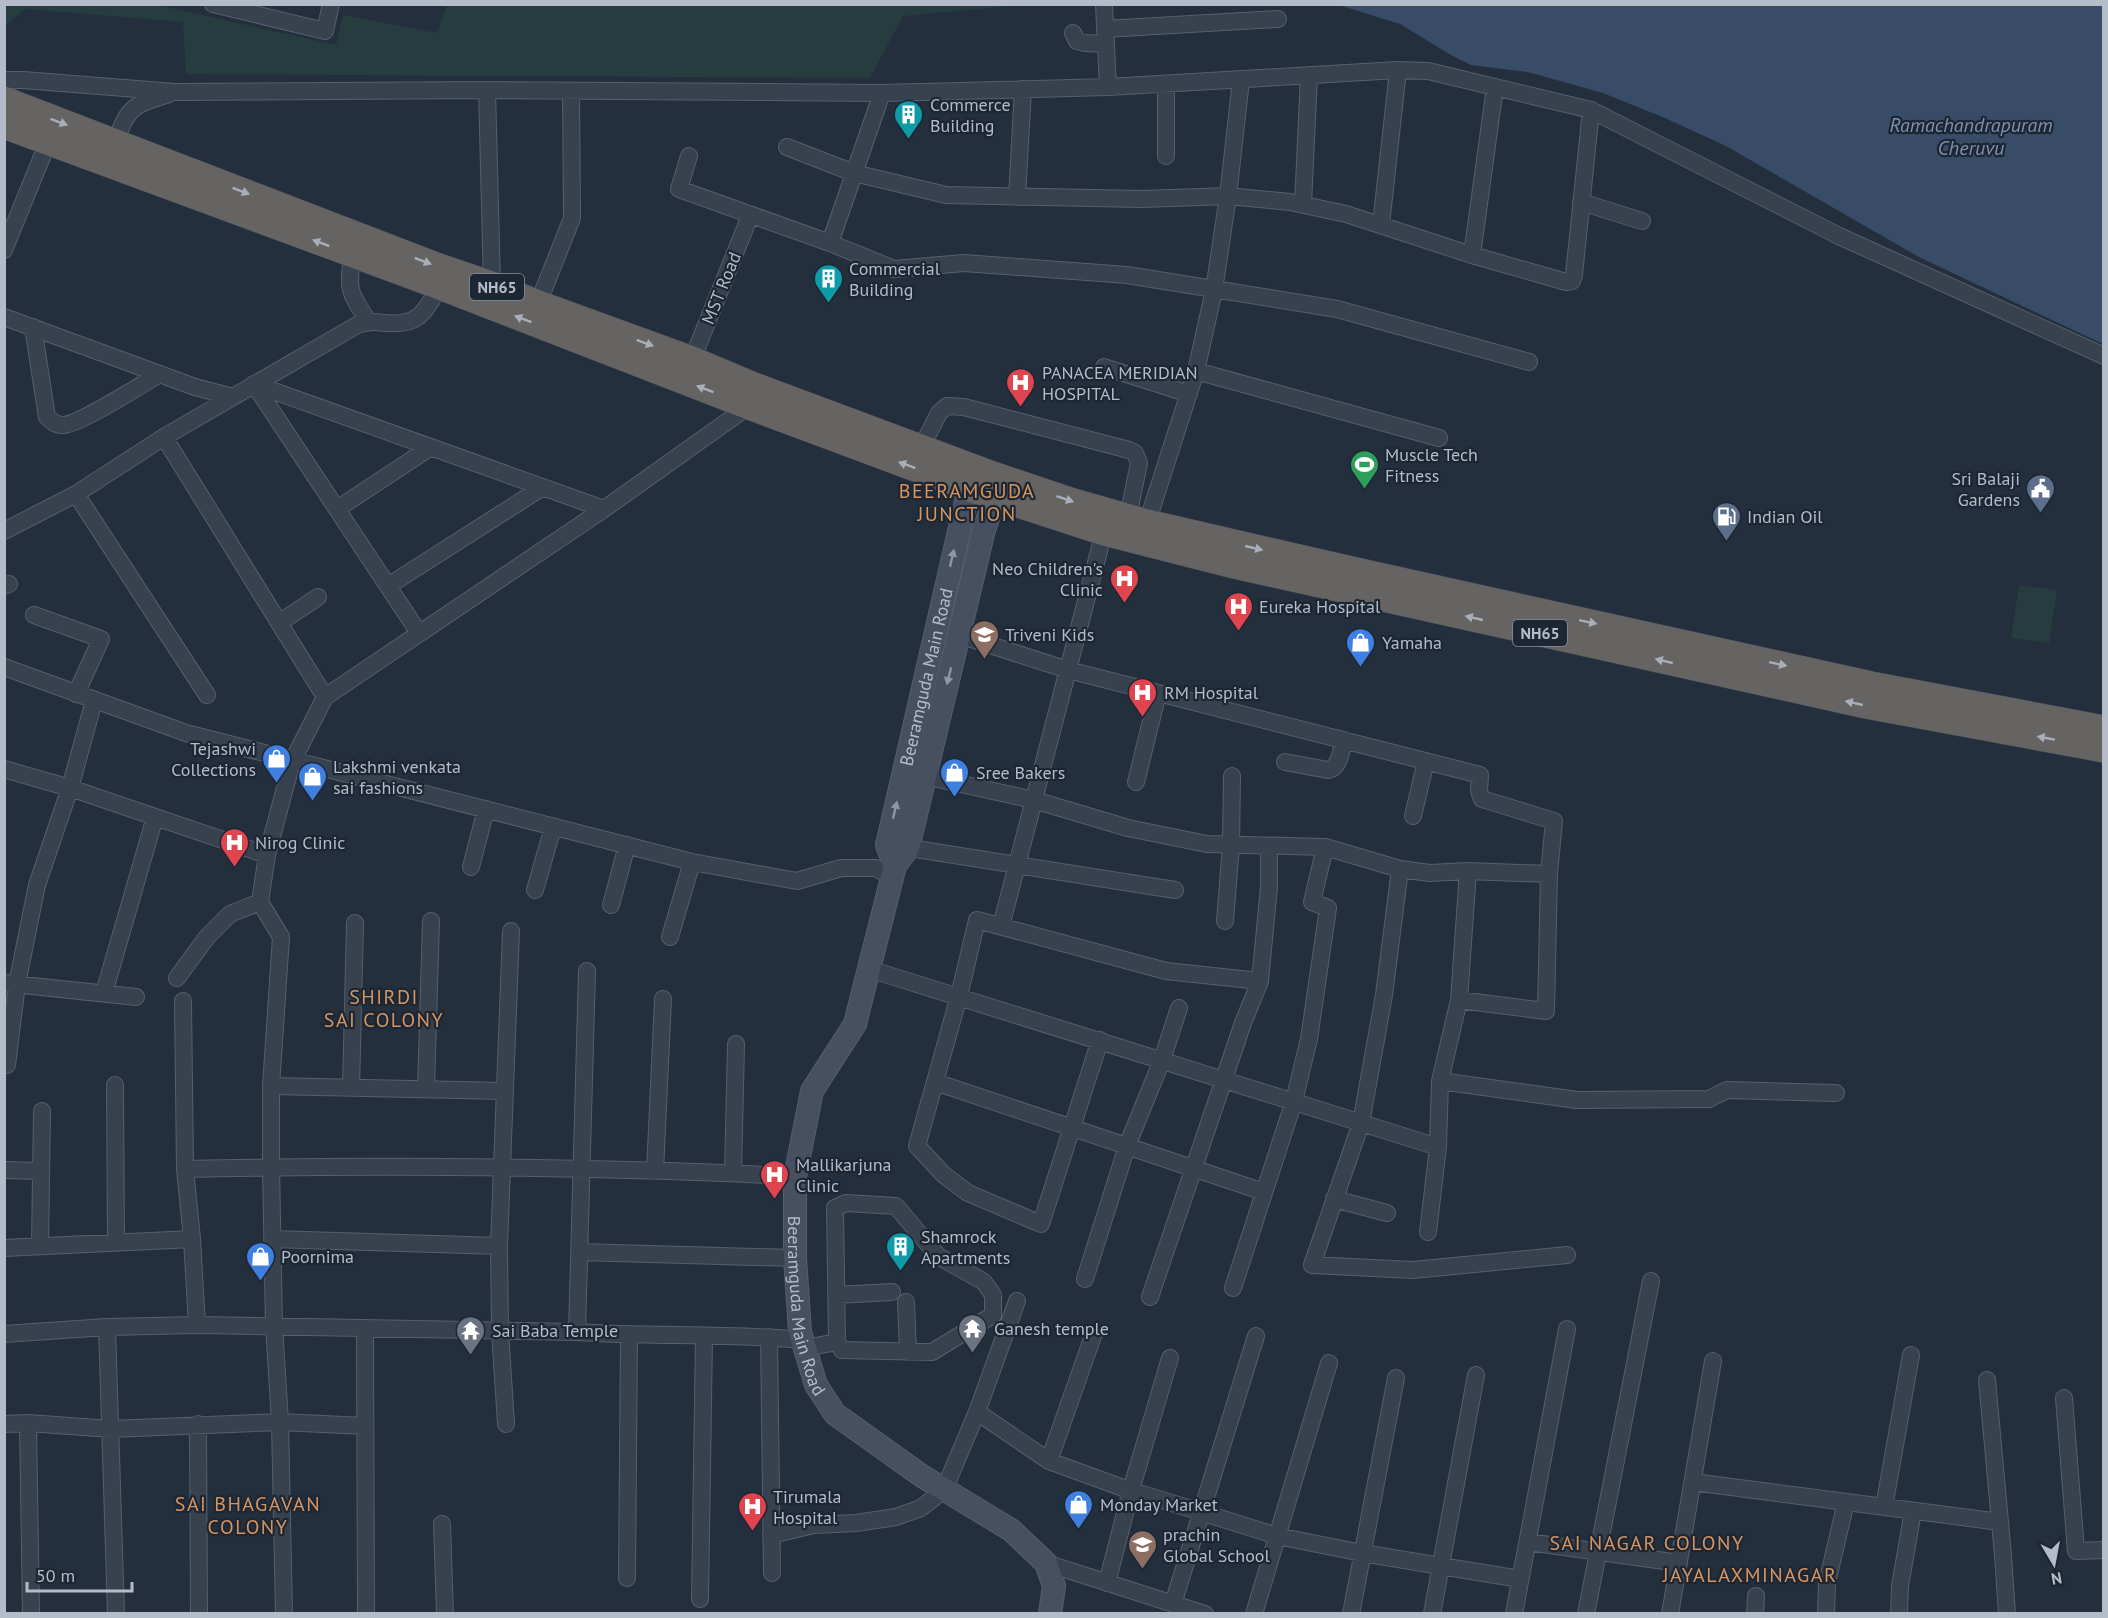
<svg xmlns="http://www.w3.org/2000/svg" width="2108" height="1618" viewBox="0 0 2108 1618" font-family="'PT Sans',sans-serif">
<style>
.green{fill:#263c3f}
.water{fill:#394c67}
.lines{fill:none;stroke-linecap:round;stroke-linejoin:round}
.minor-casing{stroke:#565f6c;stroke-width:18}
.secondary-casing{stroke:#565f6c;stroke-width:24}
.trunk-casing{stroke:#434c59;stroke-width:28}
.minor{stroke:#38414e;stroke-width:16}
.secondary{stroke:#465061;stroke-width:22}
.trunk{stroke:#656462;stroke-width:27}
.oneway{fill:#a8afba}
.oneway2{fill:#8e96a5}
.labels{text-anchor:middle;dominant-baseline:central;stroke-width:4.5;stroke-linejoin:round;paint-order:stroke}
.shield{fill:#1d2633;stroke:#878f9c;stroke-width:1.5}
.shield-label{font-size:16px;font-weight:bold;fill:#b4bcc9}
.poi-label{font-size:18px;fill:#b4bcc9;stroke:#1d2633;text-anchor:start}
.street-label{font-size:18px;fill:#b4bcc9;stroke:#1d2633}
.water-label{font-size:20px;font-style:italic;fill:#7c92b1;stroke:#1d2633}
.neighbourhood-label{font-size:20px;letter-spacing:1.5px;fill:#d59563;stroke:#1d2633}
</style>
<rect width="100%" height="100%" fill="#242f3e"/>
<path class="green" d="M521 4 1020 5 903 16 870 78 186 74 183 22 25 9 4 26 5 5H157L336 45 343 15 437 33 447 5Z
M2019 585 2057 590 2049 643 2011 638Z"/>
<path class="water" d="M1339 5H2103V344L1919 257 1726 146 1665 118 1603 93 1528 72 1471 65 1451 55 1400 24Z"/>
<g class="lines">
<defs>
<path id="minor" d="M213 4 325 31 331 4
M1104 4 1108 87
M1105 29 1278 19
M1073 33 1077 41 1085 43 1106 44
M4 80H23L175 92 487 90 882 93 1108 87 1398 70 1428 71 1591 110 1839 236 2104 356
M487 90 492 285
M115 143C129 106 131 106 169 94
M787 147 854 173 946 195 1143 199 1228 196 1290 202 1346 214 1472 255 1566 282 1572 281 1574 275 1591 110
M689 156 679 189 830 243 894 269 964 263 1127 275 1337 309 1529 362
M1166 156V84
M1017 197 1023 89
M1581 202 1642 221
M1303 205 1309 75
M1381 225 1398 70
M830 243 882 93
M4 250 48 142
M352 255C348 291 348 290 368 321
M1472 255 1495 87
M538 304 572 218 571 91
M4 317 195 387 233 397
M33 327 47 417C52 422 56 425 63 425 79 425 142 384 160 374
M692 360 750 216
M1104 367 1189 394
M1196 371 1439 438
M254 384 604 509
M254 384 419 633
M164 437 325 697
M921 448 939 413 947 406 964 407 1129 450 1135 453 1139 463 1128 517
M76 494 207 695
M337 509 431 447
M1147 523 1196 371 1214 290 1228 196 1241 80
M4 531 76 494 164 437 357 325C367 321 375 322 385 323 419 326 424 313 440 286
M4 586 9 584
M388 586 543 487
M34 615 101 639 76 694
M279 623 318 597
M959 635 1068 670 1480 775 1479 791 1482 799 1554 821 1549 874 1546 1011 1459 1000
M4 667 186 733 692 862 797 881 841 868H876L893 878
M1285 762 1328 770C1340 768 1341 750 1344 740
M4 769 70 788 267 855
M925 776 1034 800 1128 828 1207 844 1325 847 1400 869 1430 873 1468 871 1549 874
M1136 782 1158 693
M1413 816 1426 761
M897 846 1175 890
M471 867 486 809
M1400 869 1384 995 1361 1123 1312 1265 1413 1270 1567 1255
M535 890 553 827
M611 905 627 845
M1225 921 1231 845 1232 776
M1001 926 1104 532
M670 937 692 862
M869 969 1438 1147
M177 978 207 937 230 914 260 902
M4 983 136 997
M104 993 155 817
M183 1001 185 1169 192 1239 197 1325
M1100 1040 1041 1224 968 1193 944 1175 917 1146 959 996 977 920 1166 971 1260 981 1269 887V846
M7 1065 17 984 37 885 70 788 94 701
M1440 1081 1577 1100 1709 1099 1727 1090 1836 1093
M935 1082 1264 1192
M115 1085 116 1243
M271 1086 505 1091
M351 1088 355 923
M426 1089 431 921
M185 1169C320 1166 455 1166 590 1169 659 1171 727 1172 795 1177
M4 1170 41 1171
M655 1171 663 999
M733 1173 736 1044
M1334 1199 1387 1213
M1428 1232 1438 1147 1440 1081 1459 1000 1468 871
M272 1239 499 1246
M40 1246 42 1111
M4 1248 192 1239
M579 1252 795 1258
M1085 1279 1127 1146 1162 1060 1179 1008
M1233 1288 1294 1101 1309 1039 1328 908 1312 902 1325 847
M836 1295 892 1292
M1150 1297 1243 1023 1260 981
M1017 1301 977 1412 1049 1461 1126 1489 1201 1512 1277 1536 1362 1553 1520 1579
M906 1302 908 1352
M107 1327 116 1614
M365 1328 366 1614
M577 1332 587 971
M4 1334 107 1327 197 1325 577 1332C652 1337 728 1333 803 1340
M769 1337 772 1573
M805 1348 837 1342 842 1350 932 1352 993 1315V1295L984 1282 938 1256 896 1206 846 1203 835 1208 837 1342
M1987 1380 2003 1555 2007 1614
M2064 1398 2076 1551 2104 1550
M28 1423 31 1614
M4 1424 28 1423 111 1429 280 1422 365 1426
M198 1424 199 1614
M506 1424 500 1331 499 1246 511 931
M1049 1461 1093 1336
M1693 1482 2000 1522
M1884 1507 1911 1355
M442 1524 445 1614
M771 1535 814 1525 856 1523 896 1517 921 1508 944 1490 977 1412
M1528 1542 1679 1563
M1046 1563 1205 1614
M627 1578 629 1335
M1107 1583 1131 1490 1170 1358
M700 1599 704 1337
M1173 1604 1256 1336
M284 1614 280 1422 274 1326 271 1167V1086L281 937 260 902 267 855 292 762 325 697 604 509 749 406
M1254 1614 1329 1363
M1351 1614 1396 1378
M1432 1614 1476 1375
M1514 1614 1567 1329
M1586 1614 1651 1281
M1670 1614 1713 1361
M1755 1614 1756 1596
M1826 1614 1827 1583 1846 1502
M1899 1614 1900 1586 1913 1511"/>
<g id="secondary">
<path id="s1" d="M995 497 984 530 908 848 895 866 855 1024 812 1091 795 1177V1258L800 1332 816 1385 835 1414 922 1476 1011 1530 1046 1563 1054 1586 1050 1614"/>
<path id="s2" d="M895 866 887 845 969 488"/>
</g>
<path id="trunk" d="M4 100 439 267 492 285 538 304 692 360 749 384 990 474 1070 501 1147 523 1360 572 1871 685 2104 729
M4 125 440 286 749 406 969 488 1104 532 1230 564 1866 705 2104 749"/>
</defs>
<use href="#minor" class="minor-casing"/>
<use href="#secondary" class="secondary-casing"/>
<use href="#trunk" class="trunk-casing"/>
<use href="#minor" class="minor"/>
<use href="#secondary" class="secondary"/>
<use href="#trunk" class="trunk"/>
</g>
<defs><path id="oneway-solid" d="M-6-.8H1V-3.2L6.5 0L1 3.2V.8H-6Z" transform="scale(1.5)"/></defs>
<g class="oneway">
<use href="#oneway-solid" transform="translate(59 122) rotate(21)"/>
<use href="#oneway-solid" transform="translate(241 191) rotate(21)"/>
<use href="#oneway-solid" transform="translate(321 243) rotate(-159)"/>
<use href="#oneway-solid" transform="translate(423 261) rotate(21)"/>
<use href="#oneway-solid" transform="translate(523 319) rotate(-159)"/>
<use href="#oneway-solid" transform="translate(645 343) rotate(20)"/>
<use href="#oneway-solid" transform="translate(705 389) rotate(-159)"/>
<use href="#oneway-solid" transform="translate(907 465) rotate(-160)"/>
<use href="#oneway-solid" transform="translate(1065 499) rotate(18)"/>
<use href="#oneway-solid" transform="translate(1254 548) rotate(13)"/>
<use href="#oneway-solid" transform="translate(1474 618) rotate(-167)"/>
<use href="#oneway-solid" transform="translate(1588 622) rotate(12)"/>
<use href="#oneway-solid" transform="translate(1664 661) rotate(-167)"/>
<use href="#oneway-solid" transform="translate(1778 664) rotate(12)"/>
<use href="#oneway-solid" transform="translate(1854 703) rotate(-167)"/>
<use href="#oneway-solid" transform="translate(2046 738) rotate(-170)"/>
</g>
<g class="oneway2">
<use href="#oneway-solid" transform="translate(952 558) rotate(-77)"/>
<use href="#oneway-solid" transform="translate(949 676) rotate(104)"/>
<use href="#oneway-solid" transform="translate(895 810) rotate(-77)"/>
</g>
<defs>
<symbol id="building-pin" viewBox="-11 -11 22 30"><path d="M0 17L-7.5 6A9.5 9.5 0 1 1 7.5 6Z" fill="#0f9aa8" stroke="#1d2633"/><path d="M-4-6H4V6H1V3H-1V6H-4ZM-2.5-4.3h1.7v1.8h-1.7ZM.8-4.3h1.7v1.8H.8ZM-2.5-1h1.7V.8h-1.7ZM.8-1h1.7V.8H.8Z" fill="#fff"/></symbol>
<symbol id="hospital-pin" viewBox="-11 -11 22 30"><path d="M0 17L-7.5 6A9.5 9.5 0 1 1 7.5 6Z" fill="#e0444e" stroke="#1d2633"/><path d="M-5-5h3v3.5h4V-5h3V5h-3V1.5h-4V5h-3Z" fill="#fff"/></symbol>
<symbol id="stadium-pin" viewBox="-11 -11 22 30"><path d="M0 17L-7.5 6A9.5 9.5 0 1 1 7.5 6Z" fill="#2e9e5b" stroke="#1d2633"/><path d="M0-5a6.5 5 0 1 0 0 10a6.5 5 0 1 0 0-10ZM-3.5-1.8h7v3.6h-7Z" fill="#fff"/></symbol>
<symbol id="civic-pin" viewBox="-11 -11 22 30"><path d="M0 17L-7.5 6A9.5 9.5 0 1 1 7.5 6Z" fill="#5c6f8a" stroke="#1d2633"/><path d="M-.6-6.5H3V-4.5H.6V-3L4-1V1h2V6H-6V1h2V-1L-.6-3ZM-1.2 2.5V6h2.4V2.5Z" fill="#fff"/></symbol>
<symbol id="fuel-pin" viewBox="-11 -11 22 30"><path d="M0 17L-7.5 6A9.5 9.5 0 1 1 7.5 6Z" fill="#5c6f8a" stroke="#1d2633"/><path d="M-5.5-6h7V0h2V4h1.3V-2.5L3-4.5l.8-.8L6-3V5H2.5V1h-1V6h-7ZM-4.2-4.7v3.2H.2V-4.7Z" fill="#fff"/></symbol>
<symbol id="school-pin" viewBox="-11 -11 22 30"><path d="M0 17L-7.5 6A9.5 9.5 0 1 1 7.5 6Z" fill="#8d6e63" stroke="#1d2633"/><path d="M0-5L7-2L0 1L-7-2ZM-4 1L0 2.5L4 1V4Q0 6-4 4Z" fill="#fff"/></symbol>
<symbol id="shop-pin" viewBox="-11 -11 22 30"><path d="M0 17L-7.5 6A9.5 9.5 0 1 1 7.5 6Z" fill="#3f7fe0" stroke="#1d2633"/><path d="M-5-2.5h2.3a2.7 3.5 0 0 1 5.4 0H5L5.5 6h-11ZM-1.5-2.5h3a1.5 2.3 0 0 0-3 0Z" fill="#fff"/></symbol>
<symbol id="temple-pin" viewBox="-11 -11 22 30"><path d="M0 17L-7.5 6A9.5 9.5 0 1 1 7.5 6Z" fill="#6b7280" stroke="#1d2633"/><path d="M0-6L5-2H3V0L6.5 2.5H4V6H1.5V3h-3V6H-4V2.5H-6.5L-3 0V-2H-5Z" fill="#fff"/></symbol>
</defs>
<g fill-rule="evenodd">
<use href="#building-pin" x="892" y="98" width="33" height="45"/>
<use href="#building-pin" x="812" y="262" width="33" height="45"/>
<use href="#hospital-pin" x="1004" y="366" width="33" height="45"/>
<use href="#stadium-pin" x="1348" y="448" width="33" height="45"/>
<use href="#civic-pin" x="2024" y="472" width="33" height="45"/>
<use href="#fuel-pin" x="1710" y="500" width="33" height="45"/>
<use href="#hospital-pin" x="1108" y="562" width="33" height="45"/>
<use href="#hospital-pin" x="1222" y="590" width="33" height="45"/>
<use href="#school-pin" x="968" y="618" width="33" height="45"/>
<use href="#shop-pin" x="1344" y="626" width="33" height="45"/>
<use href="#hospital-pin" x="1126" y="676" width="33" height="45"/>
<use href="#shop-pin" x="260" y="742" width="33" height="45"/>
<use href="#shop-pin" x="938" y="756" width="33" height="45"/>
<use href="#shop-pin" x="296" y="760" width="33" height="45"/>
<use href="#hospital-pin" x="218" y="826" width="33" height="45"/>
<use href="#hospital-pin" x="758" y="1158" width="33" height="45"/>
<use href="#building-pin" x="884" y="1230" width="33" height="45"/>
<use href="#shop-pin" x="244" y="1240" width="33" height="45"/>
<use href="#temple-pin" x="956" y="1312" width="33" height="45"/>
<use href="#temple-pin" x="454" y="1314" width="33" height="45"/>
<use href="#shop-pin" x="1062" y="1488" width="33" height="45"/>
<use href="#hospital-pin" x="736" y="1490" width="33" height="45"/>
<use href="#school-pin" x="1126" y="1528" width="33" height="45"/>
</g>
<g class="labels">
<g class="shield">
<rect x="470" y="274" width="54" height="26" rx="4.5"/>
<rect x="1513" y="620" width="54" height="26" rx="4.5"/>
</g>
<g class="shield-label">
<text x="497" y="287">NH65</text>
<text x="1540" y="633">NH65</text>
</g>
<g class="poi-label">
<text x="930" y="104">Commerce<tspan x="930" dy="21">Building</tspan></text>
<text x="849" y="268">Commercial<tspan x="849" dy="21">Building</tspan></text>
<text x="1042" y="372">PANACEA MERIDIAN<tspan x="1042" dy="21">HOSPITAL</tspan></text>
<text x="1385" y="454">Muscle Tech<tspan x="1385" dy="21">Fitness</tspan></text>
<text x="2020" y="478" text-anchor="end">Sri Balaji<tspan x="2020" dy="21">Gardens</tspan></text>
<text x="1747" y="516">Indian Oil</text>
<text x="1103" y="568" text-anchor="end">Neo Children's<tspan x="1103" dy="21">Clinic</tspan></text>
<text x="1259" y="606">Eureka Hospital</text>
<text x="1005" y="634">Triveni Kids</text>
<text x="1382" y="642">Yamaha</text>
<text x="1164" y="692">RM Hospital</text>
<text x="256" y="748" text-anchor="end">Tejashwi<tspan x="256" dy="21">Collections</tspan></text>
<text x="333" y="766">Lakshmi venkata<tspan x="333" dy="21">sai fashions</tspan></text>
<text x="976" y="772">Sree Bakers</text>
<text x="255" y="842">Nirog Clinic</text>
<text x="796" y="1164">Mallikarjuna<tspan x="796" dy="21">Clinic</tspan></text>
<text x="921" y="1236">Shamrock<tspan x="921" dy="21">Apartments</tspan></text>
<text x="281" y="1256">Poornima</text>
<text x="994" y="1328">Ganesh temple</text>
<text x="492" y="1330">Sai Baba Temple</text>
<text x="773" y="1496">Tirumala<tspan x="773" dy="21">Hospital</tspan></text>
<text x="1100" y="1504">Monday Market</text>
<text x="1163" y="1534">prachin<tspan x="1163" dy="21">Global School</tspan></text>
</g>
<g class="street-label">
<text transform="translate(721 288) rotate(-68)">MST Road</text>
<text stroke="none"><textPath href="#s2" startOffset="195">Beeramguda Main Road</textPath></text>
<text stroke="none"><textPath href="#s1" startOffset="844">Beeramguda Main Road</textPath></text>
</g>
<g class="water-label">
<text x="1971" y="125">Ramachandrapuram<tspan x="1971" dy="23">Cheruvu</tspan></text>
</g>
<g class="neighbourhood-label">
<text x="967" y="491">BEERAMGUDA<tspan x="967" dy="23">JUNCTION</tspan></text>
<text x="384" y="997">SHIRDI<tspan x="384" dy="23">SAI COLONY</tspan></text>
<text x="248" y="1504">SAI BHAGAVAN<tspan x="248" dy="23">COLONY</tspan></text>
<text x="1647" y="1543">SAI NAGAR COLONY</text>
<text x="1750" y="1575">JAYALAXMINAGAR</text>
</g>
</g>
<rect width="2108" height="1618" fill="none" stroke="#b4bcc9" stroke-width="12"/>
<g transform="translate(2054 1564) rotate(170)" stroke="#1d2633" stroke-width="4.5" paint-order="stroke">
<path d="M0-4.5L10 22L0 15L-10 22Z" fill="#b4bcc9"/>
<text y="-9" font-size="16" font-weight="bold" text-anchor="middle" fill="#b4bcc9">N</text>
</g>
<path d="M27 1582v9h105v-9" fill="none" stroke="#b4bcc9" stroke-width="3"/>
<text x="36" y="1582" font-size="18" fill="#b4bcc9" stroke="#1d2633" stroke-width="4.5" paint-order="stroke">50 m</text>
</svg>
